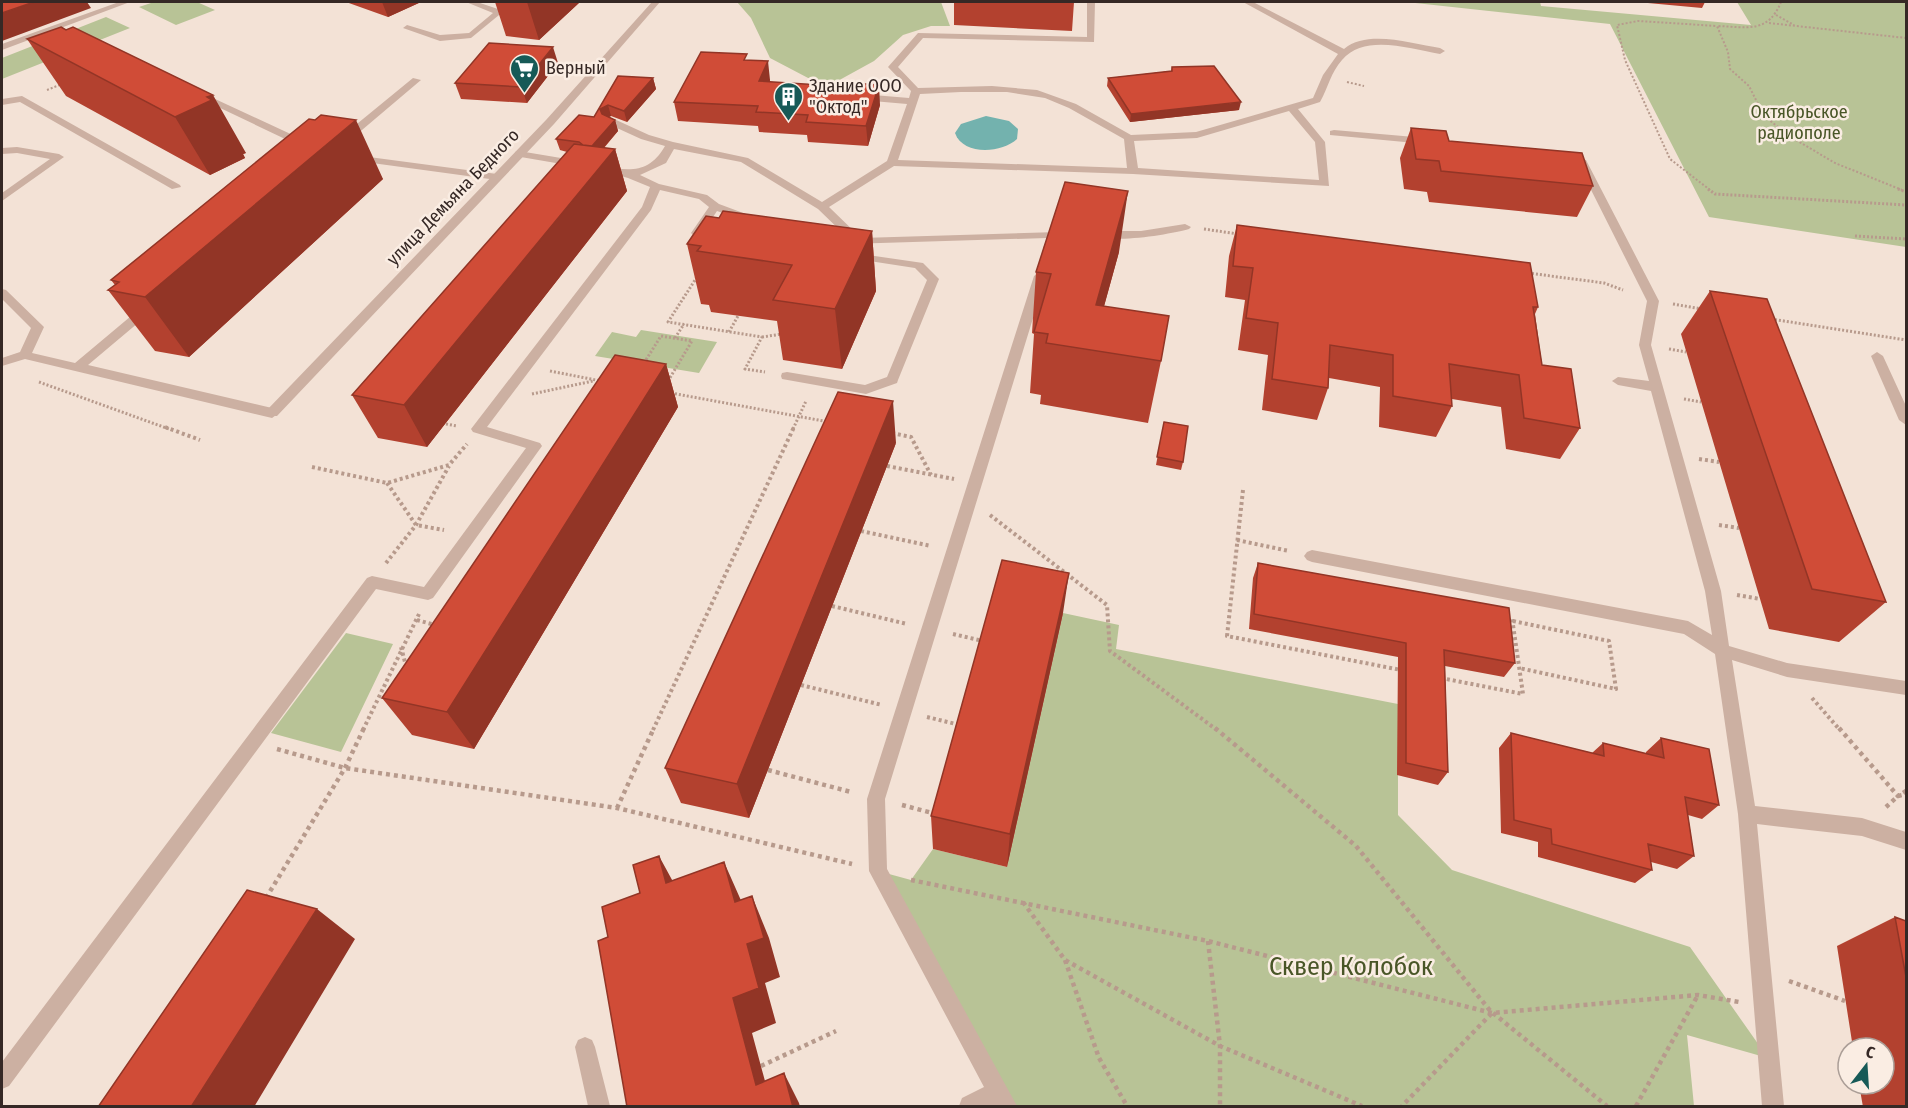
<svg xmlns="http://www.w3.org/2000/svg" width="1908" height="1108" viewBox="0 0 1908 1108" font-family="'Fira Sans Condensed',sans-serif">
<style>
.green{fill:#b8c396}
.water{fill:#73b2ae}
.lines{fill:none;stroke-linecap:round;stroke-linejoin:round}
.path-far3{stroke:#b79a8c;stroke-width:2;stroke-dasharray:2 2;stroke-linecap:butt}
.path-far2{stroke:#b79a8c;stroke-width:3;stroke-dasharray:2 2;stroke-linecap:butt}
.path-far1{stroke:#b79a8c;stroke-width:4;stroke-dasharray:3 3;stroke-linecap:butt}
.path{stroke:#b79a8c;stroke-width:4.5;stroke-dasharray:4 4;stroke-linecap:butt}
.service{fill:#ccb0a2;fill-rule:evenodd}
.tertiary{fill:#ccb0a2;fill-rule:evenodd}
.wall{fill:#b3412f}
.shaded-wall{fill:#923526}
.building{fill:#d04c37;stroke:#923526;stroke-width:1.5}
.labels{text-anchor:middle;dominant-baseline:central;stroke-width:5;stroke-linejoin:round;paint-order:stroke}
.far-poi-label{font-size:18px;fill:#352825;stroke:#faede3;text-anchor:start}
.far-park-label{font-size:18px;fill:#495627;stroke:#faede3}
.far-street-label{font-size:18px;fill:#352825;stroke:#faede3}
.near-park-label{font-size:26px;fill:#495627;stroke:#faede3}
</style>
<rect width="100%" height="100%" fill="#f3e2d6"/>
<path class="green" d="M154 2H197L215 10 176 25 139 7Z
M737 2H941L950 26H931L903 35 874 61 834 83 810 79 770 58 751 18Z
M1406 2H1540L1541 6 1751 25 1737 2H1906V247L1709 217 1610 24Z
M106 17 130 28 2 79V58Z
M641 330 717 342 699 373 595 356 612 332 636 337Z
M1063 613 1119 625 1116 649 1398 704V815L1452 870 1690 947 1768 1058 1687 1035 1694 1106H1006L878 871 911 880 933 849 1007 867Z
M346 633 393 644 341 752 271 733Z"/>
<path class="water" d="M986 116 1009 121 1018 129 1017 139C1002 153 963 156 955 133L961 124Z"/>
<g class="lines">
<path class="path-far3" d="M1781 2C1768 34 1747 27 1717 26L1728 52 1730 69 1749 86 1764 116 1791 137 1835 163 1902 190
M1776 15 1794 25
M1769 23 1906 38
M1347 82 1364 86
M47 90 62 84
M1710 190 1670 159 1625 60 1617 25 1638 21 1717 26"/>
<path class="path-far2" d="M1708 189 1715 194 1906 205
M1898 189 1906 192
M1204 229 1238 234
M1855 236 1906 239
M1528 273 1604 283 1623 290
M697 277 668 322 762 337 745 369 765 372
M1673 304 1702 309
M1771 319 1906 340
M729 332 738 316
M762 337 782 334
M675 338 684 324
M1669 349 1686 352
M644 363 661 336 692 341 668 381
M550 371 601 381
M39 382 169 429
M671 393 829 422
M532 394 593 381
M1684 399 1701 402
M446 424 457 426
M793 429 806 401"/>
<path class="path-far1" d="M165 427 200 440
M892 433 911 437 931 475
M1699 459 1719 462
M887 466 954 479
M312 467 387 483 449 465 467 444
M387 483 416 525 444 530
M1243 490 1227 636 1401 670
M990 515 1107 605 1110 651 1217 730
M1719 525 1739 528
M861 531 931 546
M1237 540 1289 551
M386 563 416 525 449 466
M1737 595 1760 599
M832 606 907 624
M417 620 435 625
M1513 621 1609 641 1616 689 1519 668
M953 634 983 641
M401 647 406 666
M1441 678 1523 694 1512 618
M801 685 882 705
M1812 698 1840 730
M927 717 960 725
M363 730 419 614
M653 730 794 427"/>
<path class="path" d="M1215 728 1356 846 1492 1013 1402 1106
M1839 728 1898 796 1906 791
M277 749 345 768 617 808 852 864
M768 770 851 792
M902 805 936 814
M1886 807 1898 796 1906 794
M617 808 654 728
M911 880 1208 941 1492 1013 1698 995 1739 1002
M266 898 345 768 364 728
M1023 902 1065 960 1220 1046 1362 1106
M1208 941 1220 1046V1106
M1065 960 1099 1058 1127 1106
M1789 981 1845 1001
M1493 1013 1607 1106
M761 1066 836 1031
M1636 1106 1698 995"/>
<path class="service" d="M119 2H130L2 50V44Z
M466 2H477L498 9 506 2H515L471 38 440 41 403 28 407 25 440 35 469 33 493 13Z
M1087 2H1095L1094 42 923 38 898 67 918 88 992 86 1037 90 1076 104 1131 135 1196 132 1313 98 1323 75 1338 54 1243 2H1253L1344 49C1368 29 1412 44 1440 48L1445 51 1440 54C1410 49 1365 33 1342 60 1331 72 1328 88 1320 102L1298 109 1325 142 1329 186 1133 174 894 166 829 207 861 238 1058 232 1060 234 1055 248 1049 251 1043 248 1047 238 848 244 846 242 849 239 818 209 741 162 674 149 666 163 640 175 659 184 707 195 719 204 754 217V221H746L717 211 701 235H693L691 233 709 207 699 199 660 190 651 210 487 427 540 443 542 446 433 598 428 600 376 589 9 1086 2 1089V1062L367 578 372 576 424 587 526 448 473 432 471 429 642 207 650 187 628 178 597 169 602 166C629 171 649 174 665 146L641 139 606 123V119H614L649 135 673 142 748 158 822 202 887 161 907 104 861 100 856 97 861 94 909 98 911 91 888 67 918 33 1087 37ZM961 92H1007L1045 98 1069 108 1124 139 1127 168 898 160 920 94ZM1289 111 1315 142 1319 180 1138 168 1134 141 1197 138Z
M413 78 421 80 349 141H341V137Z
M200 92 310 143 311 145 302 147 197 97V93Z
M22 96 180 185 181 187 172 189 20 102 2 105V99Z
M1334 130 1426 138 1431 141 1426 144 1330 135V131Z
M17 147 59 154 64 157 2 201V193L50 159 17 153 2 154V148Z
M519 151 579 161 584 164 579 167 515 156V152Z
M354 155 497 174 502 177 497 180 350 160 349 158Z
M1577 158 1586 160 1659 301 1651 345 1721 591 1729 646 1787 663 1906 681V695L1787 677 1732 660 1755 806 1862 818 1906 832V850L1862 836 1757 824 1784 1106H1762L1738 814 1715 654 1684 634 1312 562 1307 560 1304 556 1307 552 1312 550 1688 621 1712 635 1705 591 1651 391 1618 385 1612 381 1618 377 1649 381 1639 345 1647 301 1576 160Z
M1185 224 1191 227 1189 229C1171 234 1110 245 1096 234L1102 231H1141Z
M854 253 923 263 939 279 898 380 897 383 866 394 782 379 781 376 782 373 787 372 865 385 887 377 927 280 915 268 850 258 848 256Z
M1040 272 1046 276 885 799 887 869 1017 1106H959L962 1098 984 1087 869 871 867 799 1034 276Z
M2 289 6 290 44 327 32 353 75 363 143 306H151V312L88 365 272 408 279 413 272 418 25 359 2 366V358L20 352 31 328 2 299Z
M1877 352 1883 356 1906 406V425L1899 420 1871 356Z
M585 1037 592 1040 595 1047 610 1106H588L575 1047 578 1040Z"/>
<path class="tertiary" d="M652 2H660L554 124 277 416H267L265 413 267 410 546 120Z"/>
</g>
<path class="wall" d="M346 2H421L388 17Z
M495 2H580L539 40 506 36Z
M954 2H1074L1072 31 954 25Z
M1637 2H1705L1702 8Z
M27 39 246 153 243 154 245 158 210 175 66 96Z
M748 60 770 80V82L880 105 868 146 808 142 807 135 759 132 758 126 678 121 674 102Z
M558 63 527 103 461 99 455 83Z
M1172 67 1239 110 1130 122 1107 86 1108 78 1171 71Z
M618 76 653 78 656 89 627 122 611 116 609 117 615 120 618 131 604 148 615 149 627 191 427 447 378 438 352 395 567 152 560 150 556 139 594 117Z
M315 120 383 179 189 357 155 351 108 290 115 285 111 280Z
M1411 128 1449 141 1593 186 1577 217 1429 202 1427 192 1404 189 1400 158Z
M719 218 872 231 876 291 842 369 783 360 777 321 711 312 709 305 701 304 687 244Z
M1237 225 1538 307 1535 314 1542 365 1580 428 1560 459 1506 449 1501 407 1452 399V406L1436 437 1379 427 1380 387 1329 378 1328 388 1317 420 1262 410 1268 355 1238 350 1245 300 1225 297 1229 256Z
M1119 252 1104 306 1161 361 1148 423 1040 404 1041 395 1030 393 1034 334 1032 333 1036 272Z
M1710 291 1886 602 1839 642 1769 629 1681 334Z
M666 364 678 407 474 749 412 735 382 698Z
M1164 422 1183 462 1181 470 1156 465Z
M896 443 749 818 681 803 665 768Z
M1258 563 1515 663 1504 677 1445 666 1448 772 1438 785 1397 775 1398 657 1249 629 1253 578Z
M1063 613 1007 867 933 849 931 816Z
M1511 733 1592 753 1603 743 1646 754V752L1661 738 1719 805 1702 819 1688 815 1694 856 1677 869 1651 862 1652 870 1635 883 1538 857V842L1501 833 1499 748Z
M1895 917 1906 921V1107H1863L1859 1084H1884V1048H1853L1837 946Z"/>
<path class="shaded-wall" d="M34 2H87L91 8 2 41V13Z
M382 2H421L388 17Z
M527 2H580L539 40Z
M553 47 558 63 527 103 521 87Z
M768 61 770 80 762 101 759 81Z
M653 78 656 89 627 122 624 111Z
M879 85 880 105 868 146 866 126Z
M213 95 246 153 243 154 245 158 210 175 175 117 207 97Z
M1241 102 1239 110 1130 122 1131 114Z
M608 105 611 116 603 120 600 109Z
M356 120 383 179 189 357 145 297Z
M615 120 618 131 592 161 589 149Z
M615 149 627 191 427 447 404 405Z
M1128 191 1119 252 1092 350 1096 305Z
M872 231 876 291 842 369 835 309Z
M666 364 678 407 474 749 447 712Z
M893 401 896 443 749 818 737 784Z
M1069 573 1063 613 1007 867 1010 834Z
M659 856 683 900 666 883Z
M724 862 743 905 752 896 769 938 780 977 765 983 776 1023 752 1033 772 1107 756 1085 733 998 735 902Z
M317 909 355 939 254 1107H191Z
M784 1073 799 1103 800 1107H793Z"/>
<path class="building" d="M2 2H34L2 13Z
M61 27 66 30 73 27 213 95 207 97 212 100 175 117 27 39Z
M489 43 553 47 521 87 455 83Z
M701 52 747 54 744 60 768 61 759 81 820 85 821 81 879 85 866 126 806 122 808 115 756 112 758 106 674 102Z
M1214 66 1241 102 1131 114 1108 78 1172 71V67Z
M618 76 653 78 624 111 608 105 600 109 602 114 615 120 592 146 583 145 579 142 556 139 579 115 594 117Z
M321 115 356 120 145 297 108 290 119 282 111 280 309 119 315 120Z
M1411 128 1446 131 1449 141 1582 153 1593 186 1441 171 1439 161 1416 159Z
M574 144 615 149 404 405 352 395Z
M1065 182 1128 191 1096 305 1169 316 1161 361 1046 343 1048 334 1034 332 1051 274 1036 272Z
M723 211 872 231 835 309 773 300 792 265 697 251 701 246 687 244 706 216 719 218Z
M1237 225 1530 263 1538 307H1533L1542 365 1571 369 1580 428 1524 418 1519 375 1449 364 1452 406 1393 396V355L1330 345 1328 388 1272 379 1278 323 1246 318 1253 268 1233 266Z
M1710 291 1767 299 1886 602 1812 589Z
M615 355 666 364 447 712 382 698Z
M838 392 893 401 737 784 665 768Z
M1164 422 1188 426 1183 462 1157 457Z
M1002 560 1069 573 1010 834 931 816Z
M1258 563 1509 608 1515 663 1444 650 1448 772 1406 763V643L1254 614Z
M1511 733 1604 756 1603 743 1664 758 1661 738 1709 749 1719 805 1685 797 1694 856 1648 844 1652 870 1552 844 1551 829 1514 820Z
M659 856 666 883 724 862 735 902 752 896 764 938 747 944 759 988 733 998 756 1085 784 1073 793 1107H627L598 941 608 937 602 907 640 893 633 865Z
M247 890 317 909 191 1107H98Z
M1895 917 1906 921V977Z"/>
<defs>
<symbol id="supermarket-pin" viewBox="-11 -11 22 30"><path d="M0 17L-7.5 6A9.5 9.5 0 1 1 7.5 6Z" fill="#175a57" stroke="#faede3"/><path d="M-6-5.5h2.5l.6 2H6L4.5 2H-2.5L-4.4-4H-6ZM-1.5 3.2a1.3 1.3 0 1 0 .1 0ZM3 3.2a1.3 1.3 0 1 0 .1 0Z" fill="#fff"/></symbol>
<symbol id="building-pin" viewBox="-11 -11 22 30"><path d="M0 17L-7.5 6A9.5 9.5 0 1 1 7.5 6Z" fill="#175a57" stroke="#faede3"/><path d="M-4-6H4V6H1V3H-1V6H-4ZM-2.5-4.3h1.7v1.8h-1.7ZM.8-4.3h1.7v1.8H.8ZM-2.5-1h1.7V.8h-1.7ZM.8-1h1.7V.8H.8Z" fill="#fff"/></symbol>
</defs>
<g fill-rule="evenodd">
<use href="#supermarket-pin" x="508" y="52" width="33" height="45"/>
<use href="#building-pin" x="772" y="80" width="33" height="45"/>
</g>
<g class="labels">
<g class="far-poi-label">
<text x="546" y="68">Верный</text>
<text x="809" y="86">Здание ООО<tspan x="809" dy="21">"Октод"</tspan></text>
</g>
<g class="far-park-label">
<text x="1799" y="112">Октябрьское<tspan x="1799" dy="21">радиополе</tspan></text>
</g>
<g class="far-street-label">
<text transform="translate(453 197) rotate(-46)">улица Демьяна Бедного</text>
</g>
<g class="near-park-label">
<text x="1351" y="966">Сквер Колобок</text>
</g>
</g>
<rect width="1908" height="1108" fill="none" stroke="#352825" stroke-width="6"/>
<g transform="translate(1866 1066) rotate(17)"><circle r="28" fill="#faede3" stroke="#ab9e97" stroke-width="1.5"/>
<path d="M0-4.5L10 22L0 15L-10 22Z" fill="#175a57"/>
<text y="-9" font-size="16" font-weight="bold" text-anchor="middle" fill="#352825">С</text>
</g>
</svg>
